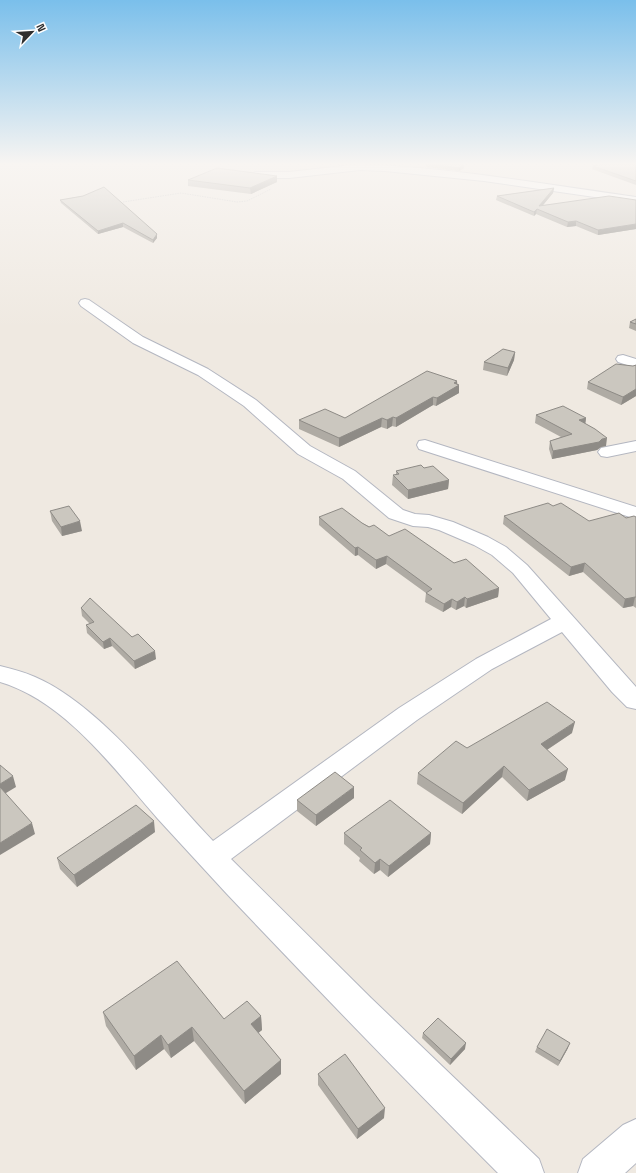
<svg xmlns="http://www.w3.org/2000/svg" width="636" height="1173" viewBox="0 0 636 1173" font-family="'Space Grotesk',sans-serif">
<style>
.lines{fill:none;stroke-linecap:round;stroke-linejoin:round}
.minor-casing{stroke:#b4b7c1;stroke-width:2}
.path{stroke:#c9c9c9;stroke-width:1;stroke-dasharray:1.5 1;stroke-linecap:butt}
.minor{fill:#fff;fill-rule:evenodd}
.wall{fill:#afaba4}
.shaded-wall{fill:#8e8b86}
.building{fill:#cbc7bf;stroke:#8e8b86}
</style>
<rect width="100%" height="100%" fill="#efe9e1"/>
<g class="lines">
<defs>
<path id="minor" d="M360 164C453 168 544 184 636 197V203L484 181 385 171 360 170 289 178H255L251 175 255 172H289Z
M85 299 89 300 143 337 208 369 256 400 310 446 355 471 403 510 415 514 429 515 453 522 488 537 506 547 527 565 636 687V709L627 707 612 692 562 632 492 669 417 720 231 859 371 998 539 1159 544 1173H498C406 1081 316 988 227 894 204 869 181 844 158 819 115 770 65 701 0 682V666C12 669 24 672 35 677 100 705 164 790 213 841L399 708 476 659 551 619 513 573 492 555 474 545 439 530 428 527 413 526 389 518 343 479 298 454 244 406 198 375 133 343 81 306 79 303 81 300Z
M623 355 636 359V368L618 362 616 359 618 356Z
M425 440 636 507V519L419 449 417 445 419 441Z
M636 441V451L607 457 601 456 598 452 601 448Z
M636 1119V1163L625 1173H578L583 1159 623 1125Z"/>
</defs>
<use href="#minor" class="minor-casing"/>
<path class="path" d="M123 202 181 193 237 202 247 201 271 189"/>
<use href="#minor" class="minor"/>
</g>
<path class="wall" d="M426 164 464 165V168L459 171 426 167Z
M636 164V185L592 169 593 166Z
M188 180 277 182 251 194 188 186Z
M554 188 553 193 543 205 636 200V229L598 235 576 226 567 227 536 214 534 216 496 200 497 196Z
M83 196 157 238 153 243 123 227 98 234 61 203 60 200Z
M636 319V331L629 328 630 322Z
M515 352 514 360 507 376 483 370 484 362Z
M636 365V396L621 405 587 389 588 382 633 366Z
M457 381 459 393 436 406 433 405 396 427 392 426 387 429 381 427 339 447 299 429V420L345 418Z
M536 415 586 418 585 424 606 446 601 447 597 450 552 459 549 449 550 441 561 437 535 423Z
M424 468 449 480 448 489 408 499 392 485 393 475H396V471Z
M553 506 589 521 636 517V608L633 606 623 608 583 572 569 576 503 524 504 516Z
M50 511 82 531 62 536 52 521Z
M319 517 362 523 389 536 454 563 499 588 498 597 466 608 464 606 456 610 451 607 443 612 425 602 426 593 386 564 376 569 358 555 355 556 319 525Z
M81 608 156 659 135 669 112 646 104 649 87 633 86 625 90 624 82 616Z
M572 733 547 750 565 780 527 801 502 777 462 814 417 784 418 773 467 748Z
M354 798 316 826 297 811V800Z
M155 832 77 887 60 869 57 858Z
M344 833H431L430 844 388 877 380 870 374 874 359 861 360 858 344 844Z
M103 1012 224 1019 261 1016 262 1030 258 1033 281 1060V1074L245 1104 194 1041 171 1058 164 1049 136 1070 106 1026Z
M423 1033 465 1049 450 1065 422 1038Z
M537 1047 568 1048 558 1066 535 1052Z
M318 1074 384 1118 357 1139 318 1085Z"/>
<path class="shaded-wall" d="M464 165V168L459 171V168Z
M277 176V182L251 194 250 188Z
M554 188 553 193 539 210V206Z
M537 209 536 214 534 216V212Z
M576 221V226L567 227 568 222Z
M123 223V227L98 234V231Z
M636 224V229L598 235V230Z
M157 234V238L153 243V240Z
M515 352 514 360 507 376 508 368Z
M457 381V386L459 385V393L436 406 437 398 454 383Z
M636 389V396L621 405 623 397Z
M433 397V405L396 427V418Z
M393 417 392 426 387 429V420Z
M382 418 381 427 339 447V438Z
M586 418 585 426 579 420Z
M607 438 606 446 601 447 597 450 552 459 553 451Z
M449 480 448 489 408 499V490Z
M80 521 82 531 62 536 61 527Z
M358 547V555L355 556V548Z
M387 556 386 564 376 569V560Z
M585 563 583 572 569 576 571 567Z
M499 588 498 597 466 608 467 599Z
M465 597 464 606 456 610 457 602Z
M635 597 633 606 623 608 625 599Z
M452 599 451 607 443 612 444 604Z
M110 638 112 646 104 649 103 642Z
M155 651 156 659 135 669 134 661Z
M575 722 572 733 539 755 541 744Z
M504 766 502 777 462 814 463 803Z
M568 769 565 780 527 801 529 790Z
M13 776 16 787 1 796 0 791V784Z
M354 787V798L316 826V815Z
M154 821 155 832 77 887 74 875Z
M32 823 35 834 0 855V843Z
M431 833 430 844 388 877 389 866Z
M380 859V870L374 874 375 863Z
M261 1016 262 1030 252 1038 251 1024Z
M192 1027 194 1041 171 1058 168 1045Z
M161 1035 164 1049 136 1070 134 1056Z
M466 1043 465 1049 450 1065 451 1059Z
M570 1043 568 1048 558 1066 560 1061Z
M281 1060V1074L245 1104 244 1091Z
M385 1108 384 1118 357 1139 358 1129Z"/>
<path class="building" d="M426 164H454L464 165 459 168Z
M603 164H636V181L593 166Z
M217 168 277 176 250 188 188 180Z
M104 187 157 234 153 240 123 223 98 231 60 200 83 196Z
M554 188 539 206 609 196 636 200V224L598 230 576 221 568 222 537 209 534 212 497 196Z
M636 319V324L630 322Z
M503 349 515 352 508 368 484 362Z
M616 364 633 366 636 365V389L623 397 588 382Z
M427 371 457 381 454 383 459 385 437 398 433 397 396 418 393 417 387 420 382 418 339 438 299 420 325 409 345 418Z
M563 406 586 418 579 420 595 429 607 438 602 439 599 442 553 451 550 441 572 434 536 415Z
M421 465 424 468 433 466 449 480 408 490 393 475 399 474 396 471Z
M548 503 553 506 561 503 589 521 619 513 626 518 634 516 636 517V597H635L625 599 585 563 571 567 504 516Z
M69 506 80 521 61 527 50 511Z
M342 508 362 523 369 527 374 525 389 536 405 529 454 563 466 559 499 588 467 599 465 597 457 602 452 599 444 604 426 593 432 589 387 556 376 560 358 547 355 548 319 517Z
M90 598 132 637 138 634 155 651 134 661 110 638 103 642 86 625 94 622 81 608Z
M547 702 575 722 541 744 568 769 529 790 504 766 463 803 418 773 456 741 467 748Z
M0 765 13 776 0 784Z
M335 772 354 787 316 815 297 800Z
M0 787 32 823 0 843Z
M390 800 431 833 389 866 380 859 375 863 360 850 362 848 344 833Z
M136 805 154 821 74 875 57 858Z
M177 961 224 1019 247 1001 261 1016 251 1024 281 1060 244 1091 192 1027 168 1045 161 1035 134 1056 103 1012Z
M438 1018 466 1043 451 1059 423 1033Z
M547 1029 570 1043 560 1061 537 1047Z
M345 1054 385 1108 358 1129 318 1074Z"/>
<linearGradient id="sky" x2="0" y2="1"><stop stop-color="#7abfeb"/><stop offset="0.5" stop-color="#f8f5f2"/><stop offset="1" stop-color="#f8f5f2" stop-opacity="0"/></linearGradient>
<rect width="636" height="328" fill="url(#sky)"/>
<g transform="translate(32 32) rotate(65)" stroke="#ffffff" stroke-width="3" paint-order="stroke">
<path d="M0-3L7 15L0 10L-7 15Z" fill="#2e2e2e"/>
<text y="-6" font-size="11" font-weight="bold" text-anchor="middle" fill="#2e2e2e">N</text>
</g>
</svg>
